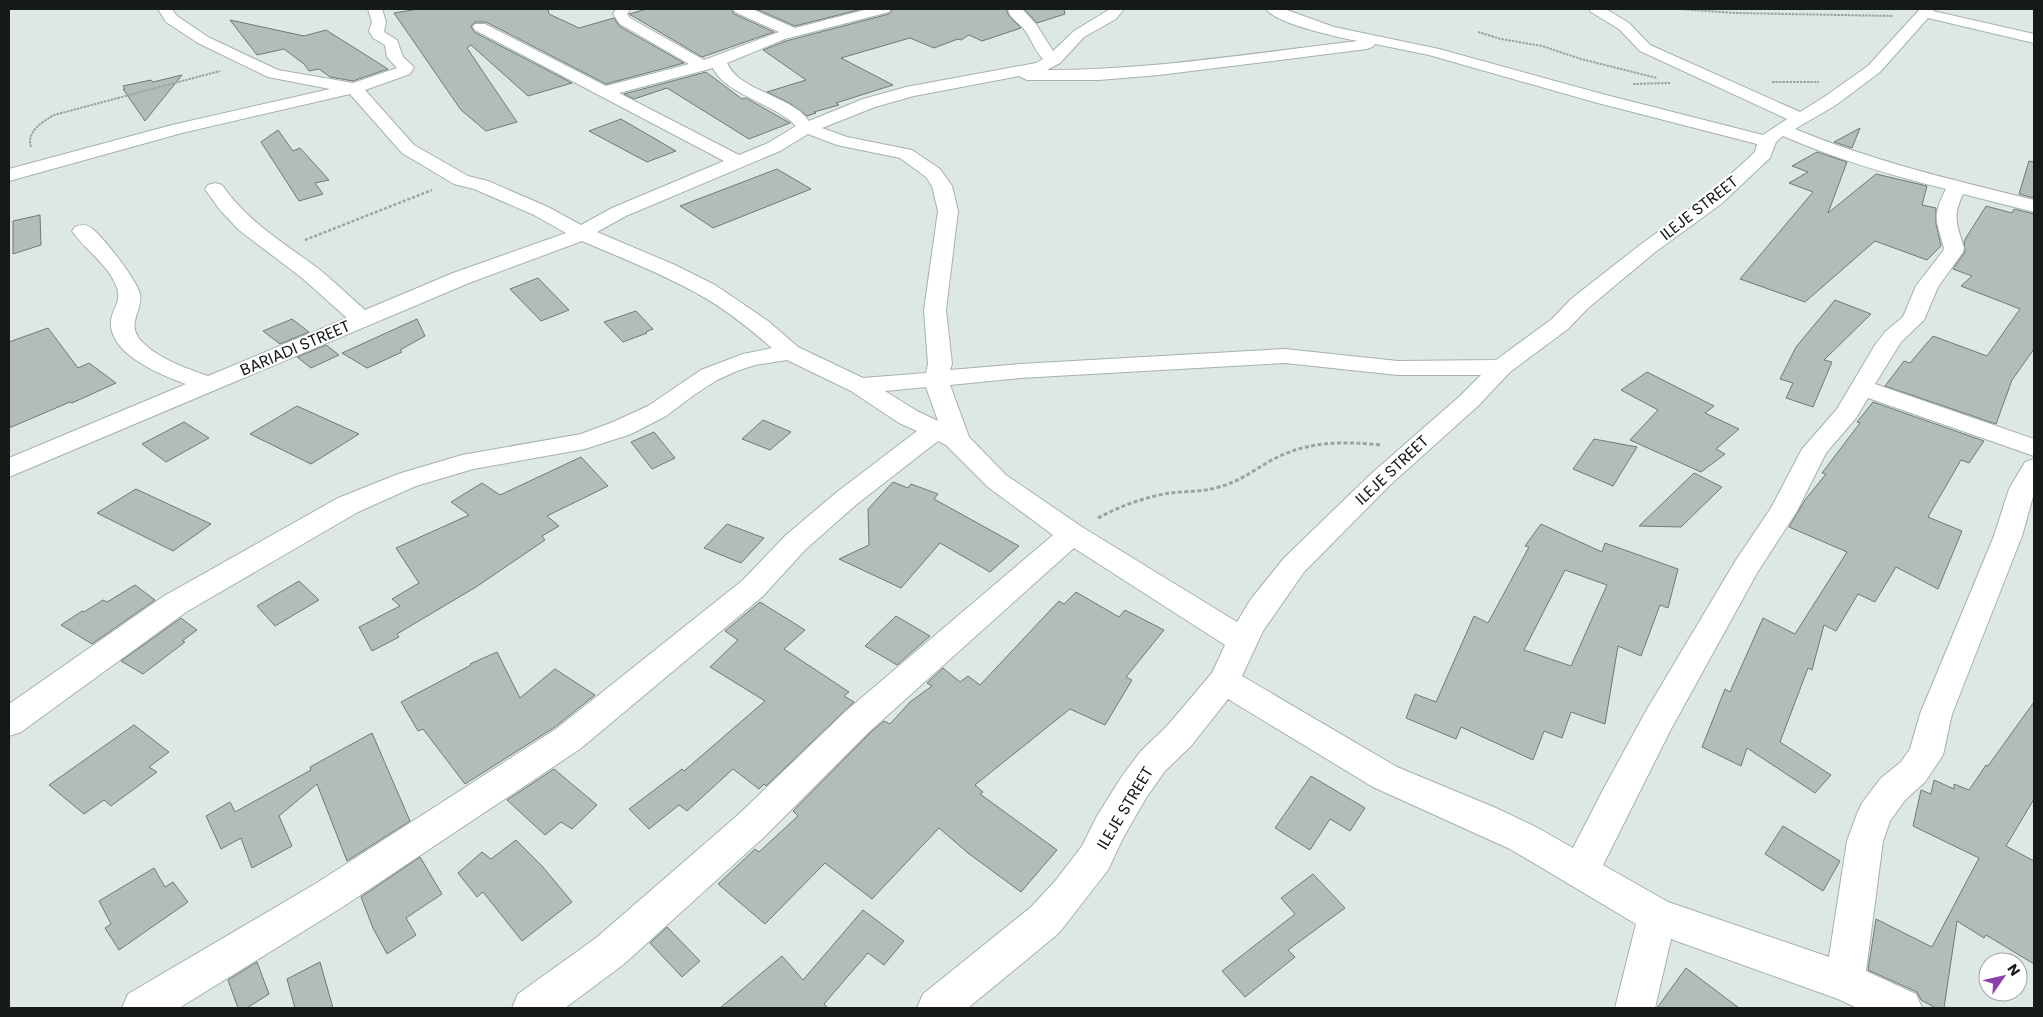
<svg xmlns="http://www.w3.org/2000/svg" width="2043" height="1017" viewBox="0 0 2043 1017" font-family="Poppins,sans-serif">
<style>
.building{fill:#b2bcbb;stroke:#6f7978;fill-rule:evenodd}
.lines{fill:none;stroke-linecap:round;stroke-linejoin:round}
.minor-casing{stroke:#a6b1af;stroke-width:2}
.path-far2{stroke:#9aa3a2;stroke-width:2;stroke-dasharray:2.5 1;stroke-linecap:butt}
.path-far1{stroke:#9aa3a2;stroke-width:2.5;stroke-dasharray:3 2;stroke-linecap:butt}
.path{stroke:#9aa3a2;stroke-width:3;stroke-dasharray:4 2.5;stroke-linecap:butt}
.minor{fill:#fff;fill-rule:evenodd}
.labels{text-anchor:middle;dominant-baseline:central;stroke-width:4.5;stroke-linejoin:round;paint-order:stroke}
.street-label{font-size:16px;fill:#151918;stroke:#fff}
</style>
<rect width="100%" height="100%" fill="#dce7e6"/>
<path class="building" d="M418 9H548L549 14 579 28 614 18 619 26 684 63 606 84 486 22H475L471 26 474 32 572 83 528 96 471 45 467 48 517 122 486 131 461 110 394 13Z
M647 9H731L734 14 774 32 702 57 629 14Z
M756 9H862L795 26Z
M893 9H1006L1009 16 1021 28 982 41 969 35 961 40 958 39 934 48 910 38 841 58 893 85 836 103 839 105 814 112 816 113 807 116 791 104 767 92 806 80 763 50 786 41 889 14Z
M1024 9H1064L1065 14 1037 23Z
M230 20 304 36 326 30 388 69 353 81 330 77 319 69 309 71 304 64 284 49 257 55Z
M706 72 742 99 746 98 790 123 749 139 667 88 634 99 624 94Z
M182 75 145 121 123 89H125L123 86 151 80 153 82Z
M621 119 676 151 647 162 589 131Z
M1860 128 1852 148 1834 142Z
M278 130 293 151 300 148 329 180 315 183 323 194 299 201 261 142Z
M1817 152 1847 162 1828 213 1876 174 1927 186 1922 205 1936 208V224L1941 246 1927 260 1875 241 1805 302 1740 279 1813 192 1789 183 1808 172 1792 166Z
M2029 161 2034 162V198L2019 194Z
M777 169 811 189 713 228 680 206Z
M1986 206 2012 213 2014 209 2034 214V349L2012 380 1996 424 1885 386 1904 361 1910 363 1933 336 1987 356 2020 309 1961 286 1972 276 1953 269 1965 252 1964 241Z
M40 215 41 245 13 254V221Z
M538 278 569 310 541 321 510 289Z
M1835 300 1871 314 1824 360 1832 362 1813 407 1786 398 1793 383 1780 379 1796 347Z
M636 311 653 329 646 332 647 333 623 342 604 322Z
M292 319 309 332 280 344 263 331Z
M417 319 425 336 400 350 402 352 374 365 367 368 342 353Z
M48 328 78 368 89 363 116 383 72 403 70 402 9 428V342Z
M326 345 339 355 311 368 297 357Z
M1647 372 1714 406 1705 413 1739 429 1716 449 1725 454 1701 472 1630 440 1658 410 1621 390Z
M1873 402 1984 441 1969 463 1961 460 1928 517 1962 531 1938 589 1896 567 1875 602 1858 594 1836 631 1824 625 1812 670 1808 668 1780 742 1831 775 1815 793 1747 748 1741 766 1702 747 1725 689 1730 692 1763 618 1795 634 1847 552 1789 527 1805 500 1826 474 1822 473 1860 423 1857 422Z
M297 406 359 434 311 464 250 434Z
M763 420 791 432 770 450 742 439Z
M184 422 209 438 166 462 142 444Z
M654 432 675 458 652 469 631 442Z
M1594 439 1637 447 1613 486 1573 469Z
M581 457 608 486 547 516 559 526 542 536 545 540 476 587 397 634 399 637 372 651 359 627 400 606 392 599 419 583 396 548 469 515 451 502 482 483 500 495Z
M1694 473 1722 487 1681 527 1639 526Z
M893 482 908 488 911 484 938 494 934 499 1019 546 990 572 940 543 901 588 839 559 869 545 868 509Z
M136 489 211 524 173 551 97 513Z
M727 524 764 538 741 563 704 548Z
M1541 524 1602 552 1605 543 1678 569 1668 608 1660 605 1641 656 1618 646 1605 724 1571 712 1562 738 1544 731 1533 760 1461 727 1456 739 1406 718 1415 694 1436 702 1474 616 1488 623 1529 547 1525 546ZM1565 570 1607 585 1571 666 1524 650Z
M299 581 319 600 275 626 257 606Z
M135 585 155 600 92 644 61 625 82 611 84 612 103 600 107 602Z
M1076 592 1119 617 1125 610 1164 630 1126 677 1132 680 1105 725 1070 709 975 785 983 792 980 794 1057 850 1021 892 968 853 939 828 872 899 825 863 765 924 718 884 755 849 759 852 798 816 793 811 871 732 884 721 890 724 910 702 932 686 927 683 943 668 960 682 968 676 980 685 1059 601 1064 604Z
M760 602 805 630 784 649 849 692 844 696 854 702 766 786 764 784 759 789 733 769 687 811 679 805 649 829 629 809 682 769 684 771 765 701 710 667 738 640 725 631Z
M896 616 930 636 897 665 865 646Z
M181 618 197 630 182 641 185 642 143 674 121 661Z
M497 652 520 698 555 669 595 695 555 727 465 784 423 729 418 731 401 702 471 665 470 664Z
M2034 702V799L2006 846 2034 861V964L1986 935 1984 938 1957 921 1944 1008H1936L1921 1000 1917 992 1868 970 1876 919 1932 947 1979 858 1913 826 1921 790 1931 794 1934 780 1954 789V784L1969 790 1986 765 1988 766Z
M134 725 169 752 149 767 157 772 111 806 104 800 84 814 49 785Z
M372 733 410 821 347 861 317 784 279 816 292 846 252 868 241 838 221 849 206 816 230 802 235 812 311 770 310 767Z
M554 769 597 805 572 829 561 822 545 835 507 800Z
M1311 776 1365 808 1350 831 1330 819 1310 850 1275 828Z
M1783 826 1840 861 1823 891 1765 854Z
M516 840 542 866 572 902 522 941 483 892 477 897 458 873 482 852 491 859Z
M420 857 442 894 406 918 416 935 387 954 373 928 361 897Z
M154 868 165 887 173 882 188 902 119 950 105 928 111 924 99 901Z
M1313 874 1345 908 1288 950 1295 957 1245 997 1222 971 1295 914 1281 898Z
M863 910 904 941 884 965 868 953 824 1004 828 1008H720L782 956 803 980Z
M667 927 700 961 682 977 650 943Z
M257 962 269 994 247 1008H238L228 980Z
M320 962 333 1008H295L287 979Z
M1686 968 1739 1008H1657Z"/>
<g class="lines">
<defs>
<path id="minor" d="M158 9H172L177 16 208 37 278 70 353 83 397 68 387 57 385 45 373 38 369 31 372 22 368 9H382L386 22 384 32 397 40 403 57 414 67 410 74 365 90 414 145 468 176 488 181 548 207 581 225 612 208 724 161 475 30 473 27 475 24H485L606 86 689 64 620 24 613 14 616 9H630L627 14 630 18 704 60 779 32 735 12 733 9H752L795 28 868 9H891L889 12 785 39 727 63C740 92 791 95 809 121L863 99 906 87 1036 63 1043 59C1034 50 1031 37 1023 28 1018 22 1009 17 1008 9H1022L1036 24 1053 51 1074 31 1110 9H1124L1116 19 1084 37 1060 63 1047 70C1151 70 1254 53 1358 41 1338 37 1277 24 1266 9H1284L1334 27 1439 49 1606 95 1763 135 1787 119 1640 51 1619 29 1591 12 1589 9H1606L1629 23 1650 45 1800 112 1824 97 1868 66 1920 9H1934L1933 11 2034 34V43L1928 18 1880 72 1836 105 1795 129C1872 161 1953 180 2034 200V212L1963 194C1952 217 1957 225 1964 248L1963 252 1938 287 1924 320 1901 342 1875 384 2034 439V456L1868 398 1856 418 1826 453 1797 511 1757 573 1670 731 1603 865 1668 902 1829 957 1847 841 1857 814 1862 803 1881 778 1901 762 1910 749 1920 714 1994 536 2009 489 2025 462 2034 459V493L2022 536 1952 714 1943 755 1925 782 1905 800 1890 821 1883 841 1866 971 1916 994 1922 1008H1857L1838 999 1671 939 1655 1008H1615L1636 924 1510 849 1373 787 1228 699 1191 746 1165 771 1146 798 1123 838 1108 870 1059 933 968 1008H917L923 994 1031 907 1056 880 1082 846 1097 816 1122 776 1141 751 1167 726 1212 673 1225 645 1074 548 870 731 765 836 624 964 565 1008H512L518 994 596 938 739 814 846 711 1053 535 988 487 946 445 938 441 857 504 806 549 763 596 580 749 341 908 179 1008H122L128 994 315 884 556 729 743 580 786 535 837 492 917 431 899 423 851 391 787 360 755 365 737 371 717 380 694 395 666 416 631 434 585 449 473 469 416 486 358 512 186 612 21 732 9 736V704L164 596 338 498 398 474 462 455 581 434 613 422 648 406 701 370 743 354 772 348C749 328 724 308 698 294 661 273 621 258 582 241L469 283 9 477V458L186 384C163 376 108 354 111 321 112 309 122 302 117 288 109 265 85 250 72 231L75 227C80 225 85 224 90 227 102 235 137 280 140 294 143 309 128 322 138 337 153 357 185 368 208 376L347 318 302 278 239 230 220 210 205 189 208 185 215 183 222 185C249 223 280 240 316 267 333 280 349 296 365 310L453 273 566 233 534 215 474 189 454 184 402 153 350 94 182 133 9 181V169L172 125 330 89 268 77 198 43 166 22ZM1375 44 1429 55 1594 102 1757 144 1755 152 1707 196 1640 245 1571 299 1552 319 1496 360 1398 361 1285 349 1020 364 950 370 952 364 946 310 958 211 952 186 940 169 912 150 847 137 822 128 875 107 914 96 1019 76 1027 80H1099L1159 75 1367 49 1372 47ZM713 68C725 94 775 104 796 126L768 143 739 155 619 93ZM808 134 837 145 900 158 926 177 932 186 938 211 924 310 928 364 926 373 863 378 798 347 768 321 715 285 675 265 597 232 626 216 780 151ZM1783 136C1836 159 1890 175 1946 189 1932 216 1936 220 1944 248L1943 251 1916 286 1903 317 1885 332 1875 345 1837 409 1802 449 1771 508 1736 560 1646 711 1604 788 1573 848 1536 827 1496 808 1397 767 1242 676 1263 631 1304 572 1390 485 1478 406 1510 372 1568 329 1587 309 1654 253 1721 204 1770 158 1776 142ZM1285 363 1398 375H1481L1460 396 1372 473 1284 558 1251 599 1237 622 1082 527 1006 475 969 437 950 385 1020 378ZM926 387 938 421 917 411 885 391Z"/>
</defs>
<use href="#minor" class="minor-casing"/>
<path class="path-far2" d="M1680 9 1735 13 1893 16
M1478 32 1501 39 1542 46 1581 59 1657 78
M1772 82H1819
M1633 84 1670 83
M31 147C26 132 42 122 54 115L220 71"/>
<path class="path-far1" d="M305 240 432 190"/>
<path class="path" d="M1098 518C1120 506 1145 497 1170 493 1186 491 1203 492 1219 487 1238 482 1253 471 1270 461 1306 441 1341 441 1381 445"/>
<use href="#minor" class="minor"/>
</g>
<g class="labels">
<g class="street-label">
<text transform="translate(1699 208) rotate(-38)">ILEJE STREET</text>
<text transform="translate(295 348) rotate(-23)">BARIADI STREET</text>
<text transform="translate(1392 470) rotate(-43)">ILEJE STREET</text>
<text transform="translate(1125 808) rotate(-59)">ILEJE STREET</text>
</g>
</g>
<rect width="2043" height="1017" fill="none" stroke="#151918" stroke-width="20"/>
<g transform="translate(2003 977) rotate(56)"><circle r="24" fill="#ffffff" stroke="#a1a3a3"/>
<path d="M0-4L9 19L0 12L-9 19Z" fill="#8f3ead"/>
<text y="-8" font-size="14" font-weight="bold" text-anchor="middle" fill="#151918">N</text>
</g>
</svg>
